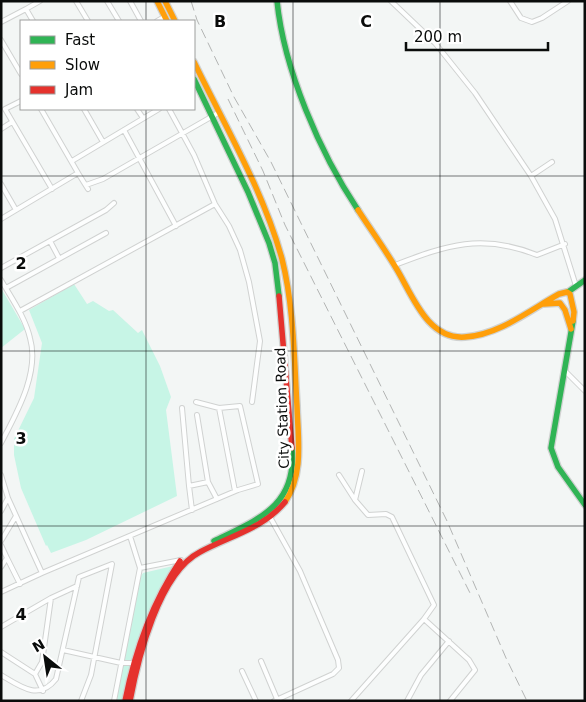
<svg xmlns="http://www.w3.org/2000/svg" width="586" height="702" viewBox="0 0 586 702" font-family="'DejaVu Sans',sans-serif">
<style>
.green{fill:#c7f5e6}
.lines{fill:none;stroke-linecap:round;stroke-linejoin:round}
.street-casing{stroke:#d0d2d1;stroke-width:6}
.fast-casing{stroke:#d0d2d1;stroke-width:8}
.slow-casing{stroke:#d0d2d1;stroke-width:8}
.jam-casing{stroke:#d0d2d1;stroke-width:8}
.street{stroke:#fdfefe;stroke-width:4}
.fast{stroke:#30b455;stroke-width:5.5}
.slow{stroke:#ff9f0a;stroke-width:5.5}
.jam{stroke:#e5322d;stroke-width:5.5}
.rail{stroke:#b3b5b4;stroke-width:1;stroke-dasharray:10 5;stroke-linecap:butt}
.grid{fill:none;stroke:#0a0c0b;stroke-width:1;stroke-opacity:0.55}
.labels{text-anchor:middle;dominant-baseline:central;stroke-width:5;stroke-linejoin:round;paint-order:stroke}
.street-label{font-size:14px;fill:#0a0c0b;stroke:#fff}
.grid-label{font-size:16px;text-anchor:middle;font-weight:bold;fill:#0a0c0b;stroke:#fff;stroke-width:5;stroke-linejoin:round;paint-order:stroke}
</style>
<rect width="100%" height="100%" fill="#f3f6f5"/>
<path class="green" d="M74 284 87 304 93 301 109 311 113 310 138 333 142 330 160 366 171 397 166 410 177 496 86 540 51 553 47 545 46 546 21 488 14 455V439L34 398 42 343 29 310Z
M1 288 25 329 1 348Z
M173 566 143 624 122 701H114L139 579 143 573Z"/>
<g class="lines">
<defs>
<path id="street" d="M76 1 88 21
M107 1 119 21
M130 1 141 21
M391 1 435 43 475 93 531 176 555 219 576 286
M510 1 521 18 532 22 542 18 568 1
M33 21 26 9 40 1
M157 21 164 17
M1 22 26 9
M1 40 21 74
M21 101 5 109 52 189
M84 109 103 142
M137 109 143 118
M169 109 194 155 215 204 229 226 240 250 249 282 260 341 252 402
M1 129 12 122
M124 130 176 226
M72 161 159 109
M78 173 88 189
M531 176 552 162
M1 184 16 210 1 219
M86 185 103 179 218 113
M16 210 78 173 41 109
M50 241 59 258
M395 265C447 245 482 233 537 255L565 244
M1 268 106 210 114 203
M1 280C12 299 25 317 30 338 40 373 16 414 1 443
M6 288 106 233
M20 311 215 204
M565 371 585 391
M182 408 189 486
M219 408 235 491
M1 475 8 498 1 511
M339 475 355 500 362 471
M208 482 217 499
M8 498 42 573 238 490 258 484 240 406 219 408 196 402
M355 500 368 515 386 514 392 517 434 605 424 619 469 660 475 670 450 701
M192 510 189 486 208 482 197 415
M270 517 300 571 338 660 339 668 333 674 274 701
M130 536 140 568
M1 541 16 516
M1 545 7 558 1 567
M7 558 20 584
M1 592 42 573
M51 598 77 586
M1 627 51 598 42 662 35 674
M63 650 121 663H134
M1 652 35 674 43 691
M261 661 277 699
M242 671 256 701
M1 675C21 687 39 701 56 679L79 577 112 564 91 675 81 701
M114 701 140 568 181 560
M351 701 424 619
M407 701 421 675 449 641"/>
<path id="fast" d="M277 1C284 70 320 153 358 210
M194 79 248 192 269 243 275 263 279 296
M568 292 585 280
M573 321 551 448 558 467 585 505
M214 541C259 519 297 506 292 448"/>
<path id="slow" d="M157 1 167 21
M165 1 175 21
M194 62C225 126 263 190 282 259 294 307 294 358 297 406 298 439 304 474 285 502
M358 210C371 230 384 248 396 268 412 294 427 340 465 337 499 335 530 310 559 294L567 292 570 294 574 312 573 321
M544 304 560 303 565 310 571 329"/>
<path id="jam" d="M279 296 292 448
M125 701C135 651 152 603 180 561
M130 701C138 658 159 573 200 552 229 536 263 529 285 502"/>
</defs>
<use href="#street" class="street-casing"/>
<use href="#fast" class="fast-casing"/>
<use href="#slow" class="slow-casing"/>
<use href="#jam" class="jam-casing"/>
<use href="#street" class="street"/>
<use href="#fast" class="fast"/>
<use href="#slow" class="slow"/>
<use href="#jam" class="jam"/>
<path class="rail" d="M191 1 197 20 234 97 271 162 447 521 506 658 527 701
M228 99 263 171 285 225 470 593"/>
</g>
<path class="grid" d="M146 1V21M293 1V701M440 1V701M146 109V701M1 176H585M1 351H585M1 526H585"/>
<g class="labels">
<g class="street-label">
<text transform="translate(282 408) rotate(-92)">City Station Road</text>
</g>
</g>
<g class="grid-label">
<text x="220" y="27">B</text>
<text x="366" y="27">C</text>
<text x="21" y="269">2</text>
<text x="21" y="444">3</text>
<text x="21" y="620">4</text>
</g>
<rect width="586" height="702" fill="none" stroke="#0a0c0b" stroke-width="5"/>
<rect x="20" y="20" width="175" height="90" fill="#ffffff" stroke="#9d9e9d"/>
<rect x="30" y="36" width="25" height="8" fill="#30b455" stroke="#9d9e9d"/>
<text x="65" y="45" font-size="15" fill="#0a0c0b">Fast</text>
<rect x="30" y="61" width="25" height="8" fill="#ff9f0a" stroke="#9d9e9d"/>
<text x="65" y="70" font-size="15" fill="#0a0c0b">Slow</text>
<rect x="30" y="86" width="25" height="8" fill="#e5322d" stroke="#9d9e9d"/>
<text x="65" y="95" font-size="15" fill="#0a0c0b">Jam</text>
<g transform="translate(45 657) rotate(330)" stroke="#ffffff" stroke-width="4" paint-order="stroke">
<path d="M0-4L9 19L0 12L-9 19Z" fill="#0a0c0b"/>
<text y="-8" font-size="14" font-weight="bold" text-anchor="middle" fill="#0a0c0b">N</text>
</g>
<path d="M406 42v8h142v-8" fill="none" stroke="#0a0c0b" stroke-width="2.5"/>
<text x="414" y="42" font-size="15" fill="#0a0c0b" stroke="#ffffff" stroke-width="4" paint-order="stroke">200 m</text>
</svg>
